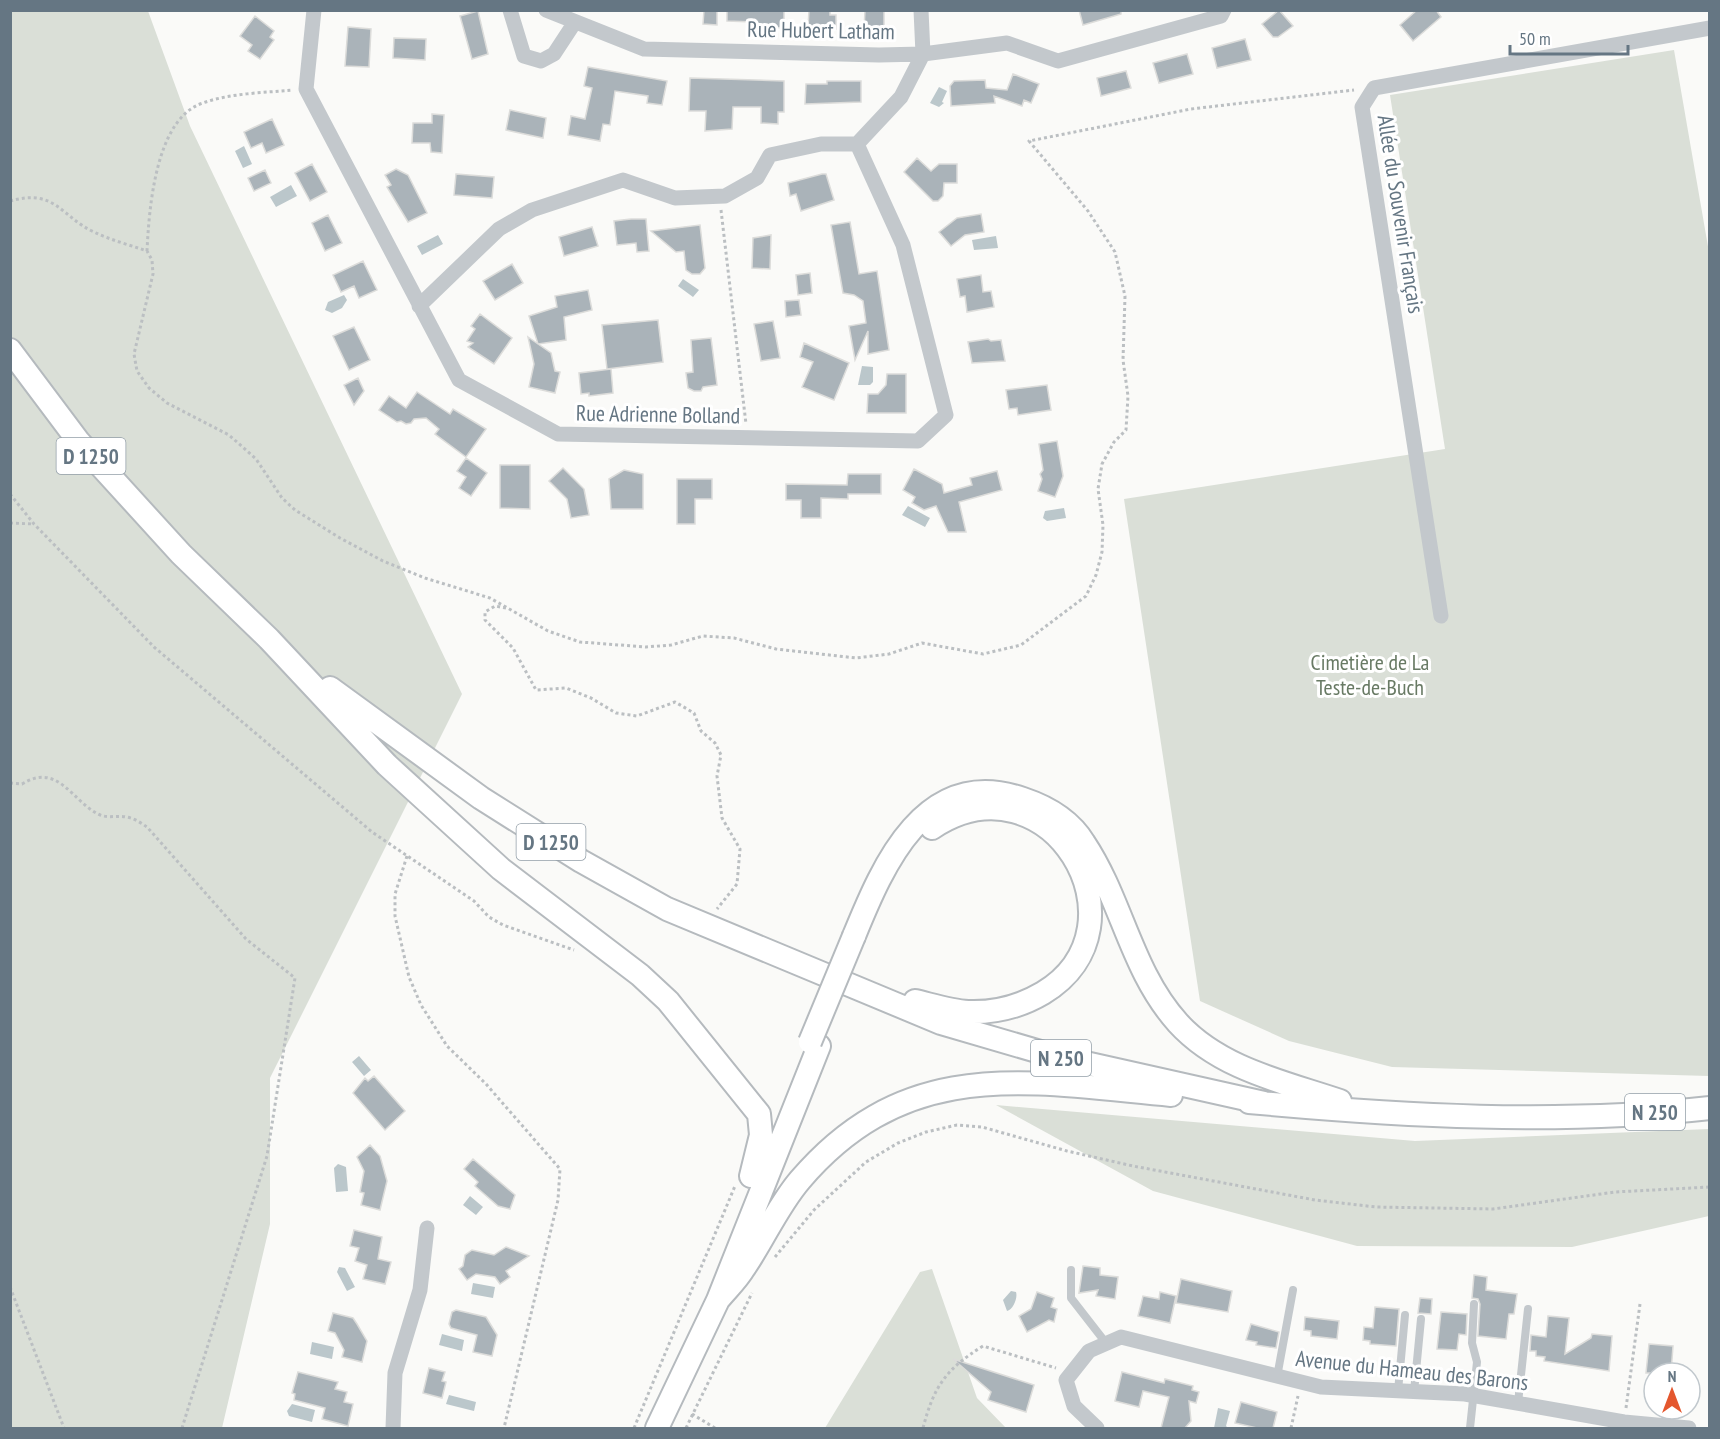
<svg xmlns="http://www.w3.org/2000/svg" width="1720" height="1439" viewBox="0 0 1720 1439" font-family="'PT Sans Narrow',sans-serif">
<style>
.green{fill:#dadfd7}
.water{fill:#bbc7cb}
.building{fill:#aab3b9;stroke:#dcdcda;stroke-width:1.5}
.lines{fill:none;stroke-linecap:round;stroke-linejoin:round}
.primary-casing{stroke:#b5babe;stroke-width:26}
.path{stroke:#bbbfc2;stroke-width:3;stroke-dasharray:3 3;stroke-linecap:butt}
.service{stroke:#c3c8cc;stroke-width:8}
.minor{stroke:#c3c8cc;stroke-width:15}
.primary{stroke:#fff;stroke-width:22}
.primary-bridge-casing{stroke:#b5babe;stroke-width:26;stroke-linecap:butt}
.primary-bridge{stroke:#fff;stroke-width:22}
.labels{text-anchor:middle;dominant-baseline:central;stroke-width:6;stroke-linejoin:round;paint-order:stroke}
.shield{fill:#fff;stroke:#939fa8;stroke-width:1.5}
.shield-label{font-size:21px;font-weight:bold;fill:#657683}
.street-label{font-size:22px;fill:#657683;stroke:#fff}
.park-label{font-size:22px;fill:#687a64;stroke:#fff}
</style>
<rect width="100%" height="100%" fill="#fafaf8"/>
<path class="green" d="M10 11H148L190 126 462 694 270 1078V1224L222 1428H11Z
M1674 50 1710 258 1709 1076 1392 1067 1289 1041 1200 1001 1124 499 1445 449 1390 95Z
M996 1105 1415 1141 1709 1129V1216L1572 1247 1357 1246 1153 1191Z
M932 1269 977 1398 1006 1428H825L920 1272Z"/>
<path class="water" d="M939 87 947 91 942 102 944 103 939 107 930 103Z
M244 146 252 164 243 168 235 151Z
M291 185 297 196 276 207 270 197Z
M438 235 443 244 422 255 417 246Z
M996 236 998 248 974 250 972 240Z
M683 279 699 290 693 297 678 286Z
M344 295 347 300 342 308 332 313 325 310 328 302Z
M862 366 873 367V382L870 385H858Z
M908 506 930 518 925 527 902 515Z
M1064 508 1066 518 1047 521 1043 518 1045 511Z
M359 1056 371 1070 364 1076 352 1062Z
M338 1164 346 1167 348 1191 336 1192 334 1168Z
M470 1196 483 1207 476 1215 463 1205Z
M339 1267 345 1268 355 1287 347 1291 337 1272Z
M473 1283 495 1287 493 1298 471 1294Z
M1011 1291 1016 1292C1018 1298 1013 1310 1007 1311L1003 1300Z
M442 1334 464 1340 462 1351 439 1345Z
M312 1342 334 1347 332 1359 310 1354Z
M449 1395 476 1402 474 1411 446 1404Z
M292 1404 315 1410 312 1422 289 1416 287 1411Z
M1218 1408 1230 1411 1226 1426 1228 1428H1214Z"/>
<path class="building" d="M704 10H717V25L703 24Z
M727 10H784V28L753 27 754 22 727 21Z
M809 10H830V15H836V29L808 28Z
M865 10H884V30H864Z
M1079 10H1121V14L1083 25Z
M1279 10 1293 26 1278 37H1273L1262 24Z
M1417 10H1436L1441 17 1413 41 1400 25Z
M478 11 488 54 472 59 460 16Z
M255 16 274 31 270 37 274 40 260 59 248 51 252 45 240 36Z
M348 27 371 29 369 67 345 66Z
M394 38 426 39 425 60 393 58Z
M1245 39 1251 60 1217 68 1212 48Z
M1187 54 1193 74 1159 83 1153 63Z
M588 67 667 81 662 105 647 103 648 96 615 91 610 125 603 124 600 141 568 135 571 116 585 119 592 88 584 86Z
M1126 71 1131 88 1101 96 1097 78Z
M1013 74 1039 84 1031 103 1024 100 1022 106 994 96 995 103 951 106 950 86 954 81 985 80 986 88 1007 90Z
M690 78 784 81V112H778V124L761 123V107H733L732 129 705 131 706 111H689Z
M827 81H861V102L805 104 806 84H827Z
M510 110 546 118 543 138 506 130Z
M432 114 444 115 442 153 431 152 430 143H412L413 123H432Z
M272 119 284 145 266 153 262 143 251 148 244 132Z
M917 158 931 171 939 164H957V183H944L943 196 938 201H933L904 172Z
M312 164 327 192 310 201 295 173Z
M396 169 408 175 427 213 408 222 387 187 391 185 385 175Z
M265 170 271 183 254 191 248 178Z
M456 174 494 177 492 198 454 195Z
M822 174H826L834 200 801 211 796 194 790 196 788 183Z
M981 214 984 232 965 235 951 246 939 232 957 218Z
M328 215 342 243 325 251 312 223Z
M631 219H646L649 251 637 252 636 243 617 245 614 221Z
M850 222 859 274 877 271 889 350 868 354V331L855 360 849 326 866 323 863 301 854 295 843 293 831 225Z
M700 225 705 268 700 274H692L686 270 684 251 676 252 651 231Z
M592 227 598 246 564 256 559 237Z
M771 235 770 269 752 268 753 238Z
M363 261 377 290 359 298 354 286 341 292 333 275Z
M512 264 523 283 495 300 483 281Z
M810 273 812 293 798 295 796 275Z
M981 275 983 292 991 291 994 307 967 312 965 296 960 297 957 279Z
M588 290 592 310 564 317 566 340 538 344 529 316 557 307 555 296Z
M799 300 801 315 786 317 785 301Z
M480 314 512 338 494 364 468 347 473 343 467 341 475 329 471 326Z
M658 320 663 362 607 369 602 325Z
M773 321 780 358 761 361 754 324Z
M354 327 370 360 349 370 333 336Z
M528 337 551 353 555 371 560 372 555 393 529 387 534 364Z
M711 338 717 385 703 387 701 391H694L688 388 686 373 693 372 691 340Z
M988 339 991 341 1001 340 1005 361 972 363 968 342Z
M804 343 849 363 834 400 802 387 813 362 800 357Z
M611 369 613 393 589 396V393L581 394 579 373Z
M887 374H906V413H867L868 394H878L886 385Z
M358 378 364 391 354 405 344 385Z
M1047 385 1051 410 1018 415 1017 408 1009 409 1006 390Z
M417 392 450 414 453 409 486 429 466 457 435 434 439 429 426 418 414 419 411 423 406 424 401 421 397 422 379 410 389 396 406 408Z
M1057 441 1063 476 1055 497 1038 491 1042 479 1040 474 1043 470 1039 444Z
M466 458 487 473 471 496 459 488 466 477 457 471Z
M500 465H530V509L500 508Z
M563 468 584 489 589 515 571 518 567 499 549 481Z
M914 469 942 484 944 493 972 485 970 478 997 471 1002 490 959 502 966 532H948L936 506 924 510 912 503 915 497 903 490Z
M624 470 643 474V509H611L609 479Z
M848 474H881V494H848V499L821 498V518H801V500H786V484L847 485Z
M677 479H712V499H695V524H677Z
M374 1076 405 1111 385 1130 353 1093 365 1078 368 1081Z
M370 1145 380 1156 387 1181 380 1210 361 1205 364 1193 360 1192 364 1171 357 1157Z
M473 1159 515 1195 510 1209 498 1206 475 1186 478 1182 464 1169Z
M354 1230 382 1237 378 1259 391 1262 385 1284 363 1279 367 1265 355 1261 359 1248 350 1246Z
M506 1247 529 1256 506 1271 510 1277 500 1284 495 1277 476 1274 467 1280 459 1269 463 1266 465 1255 472 1250 494 1255Z
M1083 1266 1100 1268V1275L1118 1277 1115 1299 1096 1296 1098 1290 1079 1293Z
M1474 1275 1487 1277 1486 1290 1517 1294 1514 1314H1509L1506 1339 1478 1336 1480 1304 1478 1299 1472 1298Z
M1181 1279 1232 1291 1228 1312 1176 1303Z
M1037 1292 1054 1298 1051 1307 1057 1309 1054 1322 1049 1320 1027 1332 1019 1316 1031 1309Z
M1160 1292 1176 1296 1170 1323 1138 1316 1143 1296 1159 1299Z
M1420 1298 1432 1299 1431 1314 1418 1313Z
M1375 1307 1399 1309 1396 1346 1370 1344V1341L1363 1340 1364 1327 1373 1328Z
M456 1310 486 1317 497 1335 492 1356 473 1352 477 1335 451 1328 449 1324 452 1312Z
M1441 1312 1467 1314 1466 1335 1459 1334 1457 1350 1437 1349Z
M333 1313 353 1318 357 1324 367 1341 362 1362 342 1357 344 1350 335 1333 328 1331Z
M1548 1316 1569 1318 1565 1354 1591 1338 1592 1334 1612 1336 1609 1371 1544 1361 1545 1357 1536 1356V1351H1530L1531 1335 1546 1337Z
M1305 1317 1339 1321 1337 1339 1311 1336V1331L1304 1330Z
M1251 1324 1279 1332 1276 1348 1256 1345 1257 1342 1246 1340Z
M1649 1344 1673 1346 1671 1373H1646Z
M953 1359 1034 1385 1026 1412 988 1400 991 1392Z
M429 1368 445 1372 442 1381 446 1382 442 1398 423 1393Z
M298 1372 338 1382 335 1389 347 1392 344 1402 353 1404 348 1426 322 1419 325 1408 294 1400 295 1394 292 1393Z
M1122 1372 1164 1383 1165 1379 1193 1386 1192 1390 1199 1392 1196 1403 1189 1401 1191 1421 1185 1428H1161L1169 1397 1143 1391 1139 1407 1115 1401Z
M1241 1402 1277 1412 1273 1428H1257L1235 1423Z"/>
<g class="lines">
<defs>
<path id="primary" d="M10 350 79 442 181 554 269 639 387 765 501 869 640 975 668 1001 759 1114 761 1135 751 1176
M330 688 481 798 581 861 667 909 941 1023 1054 1056 1264 1103
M854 936C883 865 925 765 1023 799 1047 807 1070 820 1084 843 1122 900 1131 971 1178 1023 1220 1069 1284 1082 1340 1101
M915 1001C932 1005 951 1011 968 1012 994 1013 1021 1006 1043 993 1154 926 1049 750 932 828
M1249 1102C1402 1116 1557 1125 1710 1108
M718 1300C726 1290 737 1280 744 1268 764 1239 777 1207 800 1180 907 1055 1027 1082 1171 1095
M657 1428 718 1300 819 1046"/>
</defs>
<use href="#primary" class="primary-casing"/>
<path class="path" d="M10 201C56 188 61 217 94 232 110 240 130 245 147 251L152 260 153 274 134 354 137 371 149 388 167 403 229 435 256 459 282 498 295 510 340 538 383 561 425 578 490 598 548 631 580 642 646 647 671 645 703 636 734 638 776 649 856 658 889 654 922 643 983 654 1021 645 1086 596 1096 575 1102 552 1103 525 1098 489 1102 464 1114 442 1126 430 1128 396 1123 360 1125 296 1115 252 1088 211 1029 141 1191 109 1354 90
M721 210 746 424
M147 251C149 210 155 122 200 104 229 93 262 93 292 90
M10 494 34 524 154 647 372 832 474 901 489 917 503 925 574 950
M10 523 34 524
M506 608 495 606 485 612V620L513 648 536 690 566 688 591 698 616 713 637 716 675 702 694 713 701 731 715 743 721 755 717 776 722 818 740 849 737 884 717 909
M10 783 22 784C58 762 71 800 98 814 107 819 117 815 126 817 134 818 141 823 147 827L246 939 295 978 267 1156 182 1428
M407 856 395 894V916L409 977 421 1005 447 1046 486 1084 560 1169 558 1200 504 1428
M775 1257 814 1210 866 1162 898 1143 926 1132 957 1125 982 1127 1067 1151 1133 1166 1315 1200 1376 1207 1493 1209 1615 1192 1710 1187
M10 1287 64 1428
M1626 1408 1640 1304
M692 1414 715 1428
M634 1428 735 1186
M686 1428 752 1293
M923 1428C934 1386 946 1369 983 1346L1056 1368
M1291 1428 1298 1396"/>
<path class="service" d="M1071 1270V1298L1106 1343
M1277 1377 1293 1290
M1398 1391 1405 1315
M1414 1392 1421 1319
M1518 1403 1528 1309
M1470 1428 1477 1362 1472 1343 1474 1304"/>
<path class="minor" d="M314 10 306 89 459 380 558 434 918 441 946 415 903 245 857 144
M510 10 524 56 541 61 554 54 575 22
M921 10 923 54 1007 43 1058 61 1221 16 1224 10
M419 306 499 229 532 210 623 180 675 198 725 196 757 178 770 155 821 144H857L901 97 923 54 879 55 644 49 546 10
M1441 616 1362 107 1374 88 1710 28
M393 1428 395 1373 420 1290 427 1228
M1097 1428 1074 1406 1066 1380 1089 1351 1121 1337 1321 1387 1465 1394 1624 1422 1689 1428"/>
<use href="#primary" class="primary"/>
<defs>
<path id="primary-bridge" d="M810 1042 854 936"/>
</defs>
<use href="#primary-bridge" class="primary-bridge-casing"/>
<use href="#primary-bridge" class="primary-bridge"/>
</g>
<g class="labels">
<g class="shield">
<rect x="56.5" y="438" width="69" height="36" rx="4.5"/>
<rect x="516.5" y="824" width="69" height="36" rx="4.5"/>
<rect x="1031" y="1040" width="60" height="36" rx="4.5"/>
<rect x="1625" y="1094" width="60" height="36" rx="4.5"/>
</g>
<g class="shield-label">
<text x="91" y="456">D 1250</text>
<text x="551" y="842">D 1250</text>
<text x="1061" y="1058">N 250</text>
<text x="1655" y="1112">N 250</text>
</g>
<g class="street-label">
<text transform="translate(821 30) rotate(1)">Rue Hubert Latham</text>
<text transform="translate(1401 214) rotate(81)">Allée du Souvenir Français</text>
<text transform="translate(658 414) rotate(1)">Rue Adrienne Bolland</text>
<text transform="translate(1412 1370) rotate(6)">Avenue du Hameau des Barons</text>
</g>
<g class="park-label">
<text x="1370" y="662">Cimetière de La<tspan x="1370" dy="25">Teste-de-Buch</tspan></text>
</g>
</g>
<rect width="1720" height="1439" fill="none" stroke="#657683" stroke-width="24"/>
<g transform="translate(1672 1391)"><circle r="28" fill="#ffffff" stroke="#c1c8cd" stroke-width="1.5"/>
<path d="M0-4.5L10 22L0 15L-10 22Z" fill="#e4572e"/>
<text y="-9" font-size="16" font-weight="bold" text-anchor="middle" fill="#657683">N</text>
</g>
<path d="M1510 45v9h118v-9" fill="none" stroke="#657683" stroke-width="3"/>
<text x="1519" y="45" font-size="18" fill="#657683" stroke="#ffffff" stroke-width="4.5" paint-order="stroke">50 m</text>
</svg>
